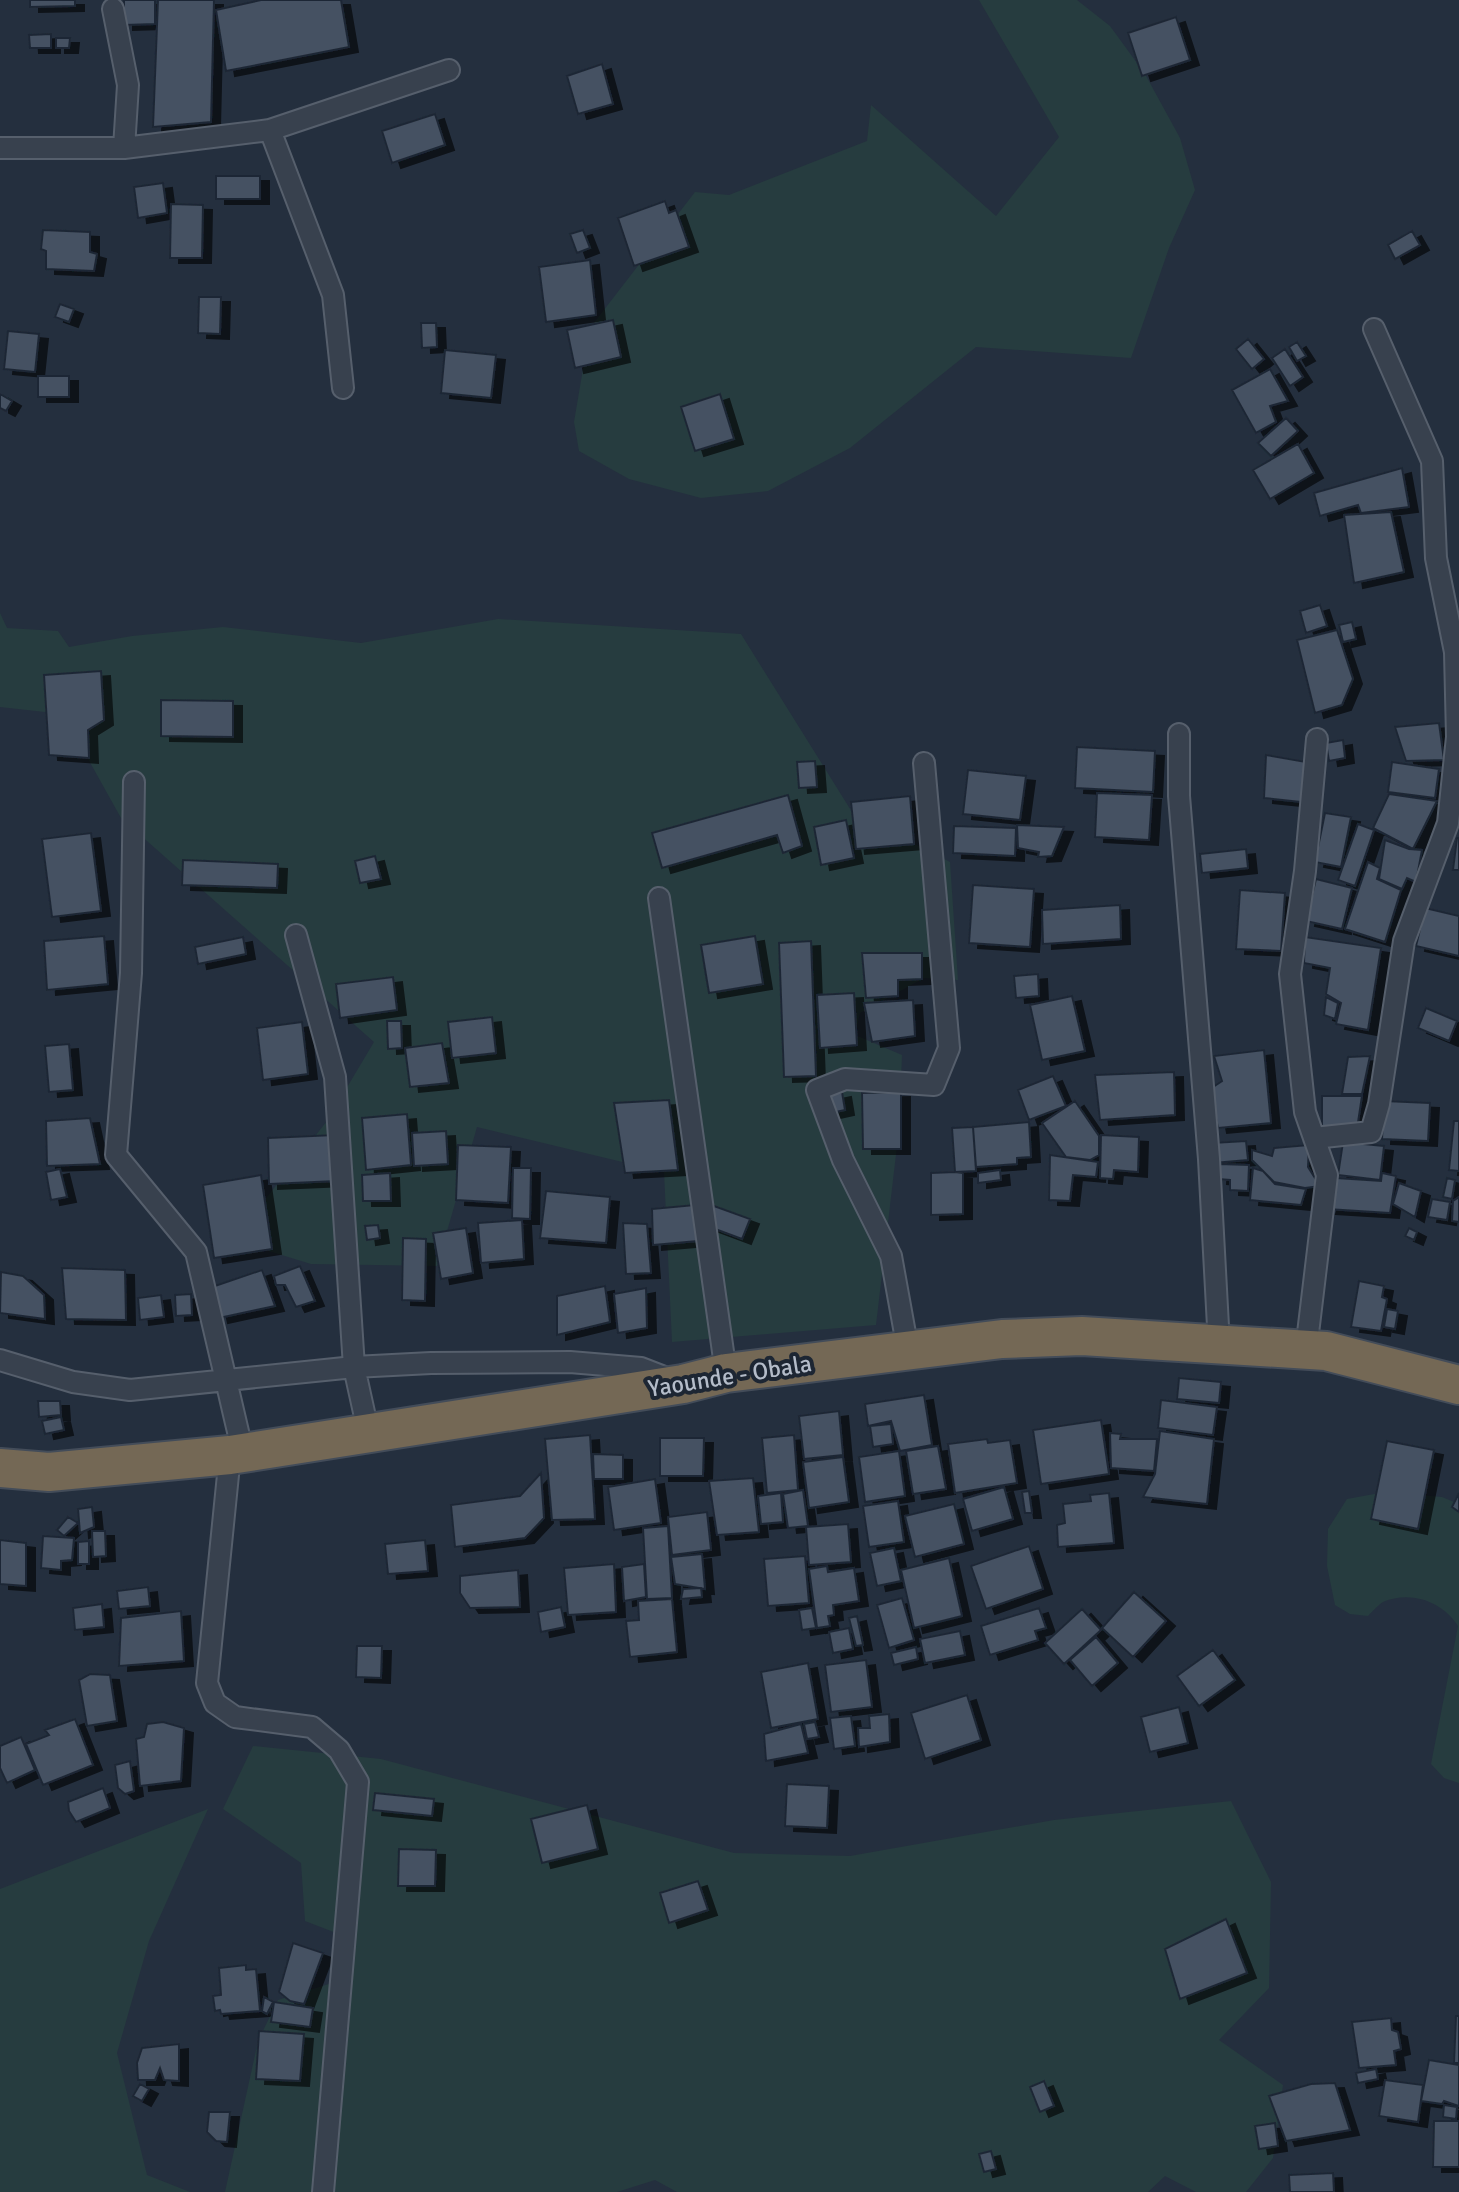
<svg xmlns="http://www.w3.org/2000/svg" width="1459" height="2192" viewBox="0 0 1459 2192" font-family="Signika,sans-serif">
<style>
.green{fill:#263c3f}
.building{fill:#455162;stroke:#1f2835;stroke-width:2;filter:url(#shadow)}
.lines{fill:none;stroke-linecap:round;stroke-linejoin:round}
.street-casing{stroke:#565f6c;stroke-width:24}
.highway-casing{stroke:#434c59;stroke-width:42}
.street{stroke:#38414e;stroke-width:20}
.highway{stroke:#746855;stroke-width:38}
.labels{text-anchor:middle;dominant-baseline:central;stroke-width:8;stroke-linejoin:round;paint-order:stroke}
.street-label{font-size:24px;fill:#b4bcc9;stroke:#1d2633}
</style>
<defs>
<filter id="shadow"><feDropShadow dx="9" dy="5" stdDeviation="0" flood-color="#0009"/></filter>
</defs>
<rect width="100%" height="100%" fill="#242f3e"/>
<path class="green" d="M979 0H1077L1110 26 1145 74 1180 138 1195 190 1169 248 1131 358 976 347 850 448 768 491 701 498 629 479 579 451 574 422 590 328 695 192 729 195 867 141 871 105 996 216 1059 137Z
M0 613 7 628 58 631 69 647 132 636 223 627 361 643 498 619 741 634 852 812 950 862 958 980 924 978 860 1013 855 1035 902 1055 899 1129 876 1325 672 1342 664 1172 477 1127 437 1266 311 1264 233 1240 327 1121 374 1042 121 818 63 714 0 707Z
M1385 1492 1442 1497 1459 1504V1783L1444 1778 1431 1764 1458 1626C1443 1602 1411 1590 1383 1602 1378 1605 1372 1612 1368 1616L1350 1614 1335 1605 1327 1566 1328 1529 1347 1499Z
M253 1746 381 1759 734 1853 850 1856 1054 1820 1231 1801 1271 1882 1269 1988 1219 2040 1283 2085 1273 2158 1246 2192H1196L1165 2176 1148 2192H677L655 2180 617 2192H225L258 2041 278 2000 332 1983 344 1936 305 1921 301 1863 223 1809Z
M208 1809 149 1941 117 2053 147 2175 190 2192H0V1889Z"/>
<path class="building" d="M30 0H75V6L30 7Z
M124 0H155V24L124 25Z
M158 0H214L211 122 153 127Z
M261 0H341L349 47 226 71 216 10Z
M1176 17 1190 60 1142 76 1128 33Z
M51 34V48H30L29 35Z
M56 38H70L69 48H56Z
M602 64 613 104 578 114 567 76Z
M435 114 445 145 392 163 382 131Z
M216 176H260V199H216Z
M163 183 167 213 138 218 134 187Z
M665 201 669 213 676 210 689 247 634 266 618 218Z
M171 204 203 205 202 258H170Z
M43 230 90 232V252L97 254 94 271 46 269V251L41 249Z
M583 230 590 248 577 253 570 234Z
M1412 231 1420 245 1395 259 1388 245Z
M590 260 596 315 546 322 539 267Z
M199 297H221L220 334 198 333Z
M60 304 74 309 69 322 55 317Z
M613 320 621 357 575 368 567 330Z
M421 323H436L437 347 422 348Z
M8 331 39 334 35 372 4 369Z
M1248 339 1264 359 1252 369 1236 349Z
M1297 342 1306 356 1297 361 1289 347Z
M1285 349 1303 377 1290 386 1272 358Z
M445 350 496 355 491 398 441 393Z
M1270 369 1288 401 1270 406 1276 422 1256 433 1232 390Z
M38 376H69V397H38Z
M0 394 12 401 6 411 0 408Z
M720 394 734 439 695 451 681 407Z
M1286 418 1298 431 1271 456 1258 443Z
M1298 444 1314 473 1270 499 1253 470Z
M1402 468 1409 507 1361 513 1358 505 1320 516 1314 493Z
M1391 512 1404 572 1354 583 1344 515Z
M1320 605 1327 626 1306 633 1300 611Z
M1352 622 1356 639 1343 642 1339 625Z
M1337 630 1353 679 1342 705 1315 713 1297 640Z
M101 671 104 720 88 730 89 758 49 755 44 675Z
M161 700 233 701V737L161 736Z
M1439 723 1444 760 1406 761 1395 727Z
M1343 740 1345 758 1329 761 1326 743Z
M1077 747 1155 751 1153 792 1075 788Z
M1266 755 1306 762 1301 802 1264 798Z
M815 761 817 787 799 788 797 762Z
M1392 762 1439 769 1435 798 1388 792Z
M968 770 1026 776 1020 820 963 814Z
M1097 793 1152 795 1149 840 1095 837Z
M1389 794 1437 801 1413 849 1373 828Z
M788 795 802 846 783 853 777 835 662 868 652 833Z
M910 796 914 844 856 849 851 802Z
M1325 813 1351 817 1341 867 1315 862Z
M846 820 854 858 821 865 814 827Z
M1358 824 1374 830 1355 886 1338 880Z
M1017 825 1064 827 1052 856 1038 857 1039 852 1018 848Z
M954 826 1016 828 1015 856 953 853Z
M91 833 101 911 52 917 42 839Z
M1457 838H1459V870H1453Z
M1385 840 1409 849 1422 850 1416 882 1407 878 1402 889 1379 879Z
M1246 849 1248 868 1202 873 1200 854Z
M375 856 381 879 360 883 355 861Z
M183 860 278 864 277 888 182 885Z
M1368 862 1380 868 1377 879 1401 890 1385 942 1345 929Z
M1316 879 1352 888 1342 929 1306 921Z
M973 885 1034 889 1030 947 969 943Z
M1240 890 1285 893 1281 951 1236 949Z
M1120 905 1121 939 1043 944 1042 910Z
M1425 908 1459 916V956L1416 946Z
M104 936 108 984 47 990 44 941Z
M755 936 763 984 709 993 701 945Z
M243 937 246 954 198 964 195 947Z
M1305 937 1381 948 1368 1030 1336 1024 1341 1003 1326 994 1330 968 1304 963Z
M811 941 816 1076 784 1077 779 943Z
M862 953H922V979L898 980V996L866 998Z
M1038 974 1039 996 1016 998 1014 976Z
M393 977 397 1010 340 1018 336 984Z
M854 993 857 1045 820 1048 817 995Z
M1072 996 1085 1051 1042 1060 1030 1005Z
M1326 997 1338 1003 1335 1019 1324 1015Z
M913 1000 915 1036 872 1042 864 1003Z
M1426 1008 1457 1021 1449 1041 1418 1028Z
M492 1017 496 1053 452 1058 448 1022Z
M387 1021H401L402 1048 388 1049Z
M302 1022 308 1074 263 1080 257 1028Z
M442 1043 449 1083 410 1087 405 1048Z
M69 1044 73 1090 49 1092 45 1046Z
M1264 1050 1271 1123 1218 1128 1210 1089 1222 1081 1214 1056Z
M1370 1056 1362 1094H1342L1348 1057Z
M1174 1072 1175 1115 1100 1120 1095 1075Z
M1053 1076 1066 1106 1029 1120 1018 1090Z
M842 1092 845 1110 831 1113 828 1095Z
M901 1092V1149H863L862 1093Z
M1322 1096H1362L1357 1129 1322 1132Z
M669 1100 678 1170 625 1173 614 1103Z
M1075 1101 1099 1136V1155L1090 1160 1066 1157 1042 1123Z
M1384 1101 1430 1103 1428 1141 1382 1139Z
M407 1114 411 1165 366 1170 362 1118Z
M90 1118 100 1164 47 1166 46 1121Z
M1454 1121H1459V1171L1449 1170Z
M1029 1122 1031 1157 1017 1158V1164L976 1167 973 1127Z
M973 1127 976 1171 955 1172 952 1128Z
M446 1131 448 1164 414 1166 412 1133Z
M335 1135 337 1181 269 1184 268 1138Z
M1101 1135 1139 1137 1138 1172 1114 1170 1113 1179 1100 1178Z
M1246 1141 1248 1160 1213 1163 1212 1143Z
M1343 1142 1384 1146 1380 1180 1338 1175Z
M458 1145 511 1147 508 1203 456 1200Z
M1309 1145 1308 1167 1320 1186 1305 1188 1274 1182 1252 1160V1150L1272 1156 1274 1148Z
M1050 1155 1098 1162 1096 1177 1073 1175 1070 1201 1049 1200Z
M1219 1164 1249 1165 1248 1191 1230 1190V1180L1218 1179Z
M513 1168H531L530 1219 512 1218Z
M1253 1168 1263 1171 1275 1184 1306 1189 1301 1205 1250 1200Z
M60 1169 67 1197 51 1200 46 1172Z
M1000 1170 1001 1180 978 1183V1173Z
M955 1172 963 1173V1214L931 1215V1173Z
M390 1173 391 1201H363L362 1175Z
M1382 1173 1396 1176 1390 1213 1327 1209 1336 1178 1381 1181Z
M261 1175 272 1249 214 1258 203 1185Z
M1447 1178 1455 1180 1452 1199 1443 1197Z
M1399 1183 1421 1191 1415 1217 1393 1204Z
M546 1191 610 1197 606 1243 540 1238Z
M1459 1197V1222L1452 1221 1453 1201Z
M1432 1199 1450 1202 1447 1220 1428 1217Z
M695 1205 698 1241 653 1245 652 1209Z
M714 1206 750 1219 742 1239 707 1226Z
M522 1220 524 1259 481 1263 478 1223Z
M623 1223 647 1224 651 1273 626 1274Z
M378 1225 380 1238 367 1240 365 1226Z
M466 1228 473 1273 441 1279 433 1233Z
M1409 1228 1417 1232 1414 1240 1405 1236Z
M403 1238 426 1239 425 1301 402 1300Z
M300 1266 315 1301 296 1307 285 1285H276L274 1276Z
M62 1268 125 1270 126 1320 66 1319Z
M262 1270 275 1306 219 1318 212 1287Z
M1 1272 23 1276 44 1295 45 1319 0 1313Z
M1359 1281 1384 1286 1382 1297 1387 1299 1381 1331 1351 1327Z
M605 1286 610 1322 557 1335V1296Z
M646 1288 647 1328 618 1333 614 1294Z
M191 1294 192 1315 176 1316 175 1295Z
M161 1295 164 1317 140 1320 138 1298Z
M1387 1309 1398 1311 1395 1329 1384 1327Z
M1179 1378 1221 1382 1219 1403 1177 1399Z
M924 1395 932 1445 900 1451 891 1421 868 1426 865 1404Z
M1161 1400 1217 1407 1213 1435 1158 1428Z
M38 1401H60L61 1415 39 1417Z
M839 1411 843 1455 804 1459 799 1416Z
M61 1417 64 1430 45 1434 42 1421Z
M1101 1420 1109 1474 1041 1484 1033 1430Z
M891 1424 893 1444 873 1447 870 1426Z
M1160 1431 1214 1439 1207 1504 1143 1497 1155 1474Z
M1110 1433 1121 1434 1120 1439H1157L1154 1471 1111 1468Z
M590 1435 595 1519 552 1520 545 1439Z
M794 1435 798 1490 767 1493 762 1438Z
M660 1438H704L703 1476H660Z
M987 1439 988 1443 1010 1440 1017 1483 955 1493 948 1444Z
M1387 1441 1434 1450 1418 1529 1371 1519Z
M938 1446 946 1489 913 1494 906 1451Z
M899 1451 905 1496 865 1502 859 1457Z
M593 1454 623 1455V1479H594Z
M843 1457 849 1502 809 1508 803 1462Z
M541 1473 544 1518 525 1538 455 1547 451 1505 520 1496Z
M753 1478 759 1532 717 1535 709 1481Z
M655 1479 661 1523 614 1530 608 1487Z
M1004 1487 1013 1519 972 1531 963 1499Z
M803 1490 808 1526 788 1528 783 1494Z
M1029 1491 1032 1513H1025L1022 1492Z
M781 1493 783 1522 761 1524 758 1496Z
M1109 1493 1114 1543 1058 1547 1057 1525 1065 1523 1063 1504 1091 1501 1090 1495Z
M1459 1493V1512L1452 1507Z
M898 1501 904 1542 869 1547 863 1506Z
M954 1504 964 1544 915 1557 905 1516Z
M92 1507 94 1527 80 1533 78 1509Z
M707 1512 711 1550 672 1555 668 1517Z
M68 1517 78 1523 64 1536 57 1530Z
M848 1524 851 1562 809 1565 806 1527Z
M668 1526 672 1598 647 1599 643 1528Z
M92 1531H105L106 1556 93 1557Z
M43 1536 74 1538 72 1560 61 1561V1570L41 1568Z
M0 1540 26 1543V1586L0 1584Z
M425 1540 428 1571 388 1574 385 1544Z
M89 1541V1564H78V1542Z
M1029 1546 1043 1589 986 1609 971 1566Z
M894 1548 901 1581 877 1586 870 1553Z
M702 1554 705 1589 675 1584 671 1557Z
M805 1556 809 1603 768 1606 764 1559Z
M949 1558 962 1616 914 1628 901 1570Z
M614 1564 616 1612 568 1615 564 1568Z
M644 1564 646 1597 624 1601 622 1567Z
M827 1566 828 1572 854 1568 859 1601 833 1605 834 1615 828 1616 830 1626 817 1628 809 1569Z
M518 1570 520 1607 470 1608 460 1593V1576Z
M148 1587 150 1606 119 1609 117 1591Z
M701 1588 702 1597 681 1599 683 1589Z
M1134 1592 1166 1621 1133 1657 1102 1628Z
M902 1598 914 1640 889 1648 877 1605Z
M672 1599 677 1652 630 1657 626 1621 639 1620 638 1601Z
M102 1604 104 1627 75 1630 73 1608Z
M561 1607 565 1627 541 1632 538 1612Z
M812 1608 816 1628 802 1630 799 1610Z
M1039 1608 1046 1628 1035 1631 1038 1640 990 1655 981 1626Z
M1082 1609 1101 1630 1064 1664 1045 1643Z
M181 1611 184 1661 119 1666 121 1618Z
M857 1616 863 1645 856 1646 849 1618Z
M849 1628 853 1649 833 1653 829 1632Z
M960 1631 965 1655 925 1663 920 1639Z
M1096 1637 1118 1663 1092 1686 1070 1660Z
M357 1646H382L381 1678 356 1677Z
M916 1647 918 1659 894 1665 891 1653Z
M1213 1650 1235 1680 1199 1706 1177 1676Z
M866 1660 872 1707 831 1712 825 1665Z
M808 1663 818 1719 771 1728 761 1672Z
M90 1674 110 1675 117 1721 87 1726 79 1680Z
M967 1695 981 1740 925 1759 911 1713Z
M1179 1707 1188 1743 1150 1752 1141 1717Z
M889 1714 890 1742 859 1747 858 1728H870L869 1716Z
M851 1716 855 1746 834 1749 830 1718Z
M75 1719 93 1765 43 1785 26 1744 49 1735 45 1730Z
M163 1722 184 1728 181 1781 140 1786 136 1739 144 1737 147 1724Z
M815 1722 819 1737 807 1739 804 1724Z
M801 1724 808 1753 766 1761 764 1734Z
M21 1737 35 1770 7 1783 0 1768V1746Z
M130 1761 134 1791 125 1794 118 1788 115 1765Z
M787 1784 829 1786 827 1828 785 1826Z
M103 1788 110 1808 76 1822 69 1811 68 1802Z
M375 1793 434 1799 432 1816 373 1810Z
M587 1805 598 1849 542 1863 531 1819Z
M399 1849 436 1850 435 1886H398Z
M698 1881 708 1910 669 1923 660 1893Z
M1226 1919 1247 1973 1180 1999 1165 1949Z
M293 1943 323 1953 304 2004 290 2001 279 1992Z
M246 1965V1970L256 1969 260 2011 221 2014 220 2010 215 2011 213 1996 221 1995 219 1968Z
M264 1997 273 2002 267 2014 262 2011Z
M274 2002 313 2008 310 2027 271 2022Z
M1456 2016H1459V2063H1454Z
M1391 2018 1392 2030 1398 2032 1401 2049 1394 2051 1396 2065 1359 2068 1352 2022Z
M259 2031 304 2034 300 2081 256 2079Z
M179 2044V2081L164 2080 160 2068 155 2080H138L137 2063 142 2048Z
M1429 2060 1459 2065V2106L1444 2101 1442 2104 1421 2101Z
M1376 2069 1378 2079 1358 2083 1356 2073Z
M1385 2080 1423 2085 1418 2122 1379 2116Z
M1044 2081 1054 2106 1040 2112 1030 2087Z
M1335 2083 1350 2130 1286 2141 1269 2096 1311 2084Z
M140 2084 149 2089 142 2101 133 2096Z
M1444 2105 1457 2107 1456 2119 1443 2117Z
M209 2112H230L227 2142 216 2141 207 2132Z
M1434 2121H1459V2167H1433Z
M1275 2123 1278 2146 1259 2149 1255 2126Z
M991 2151 996 2169 984 2172 979 2154Z
M1333 2173 1334 2192H1290L1289 2175Z"/>
<g class="lines">
<defs>
<path id="street" d="M113 9 128 85 124 148
M270 130 333 295 343 388
M0 148H124L270 130 449 70
M1179 734V796L1209 1159 1219 1345
M134 782 131 973 116 1155 196 1252 243 1453
M659 898 726 1373
M296 935 335 1077 354 1367 369 1435
M1314 1138 1371 1132 1379 1104 1404 941 1448 823 1457 737 1455 652 1436 558 1432 461 1374 329
M908 1350 891 1256 843 1160 817 1090 845 1079 934 1085 949 1048 924 763
M1306 1350 1327 1175 1305 1112 1290 974 1305 871 1317 739
M0 1360 73 1382 130 1390 354 1367 431 1363 570 1362 641 1368 672 1380
M230 1455 207 1683 215 1703 235 1717 312 1727 339 1750 358 1782 323 2192"/>
<path id="highway" d="M0 1468 49 1472 230 1455 683 1384 726 1373 1002 1339 1082 1336 1326 1351 1459 1385"/>
</defs>
<use href="#street" class="street-casing"/>
<use href="#highway" class="highway-casing"/>
<use href="#street" class="street"/>
<use href="#highway" class="highway"/>
</g>
<g class="labels">
<g class="street-label">
<text transform="translate(730 1376) rotate(-9)">Yaounde - Obala</text>
</g>
</g>
</svg>
